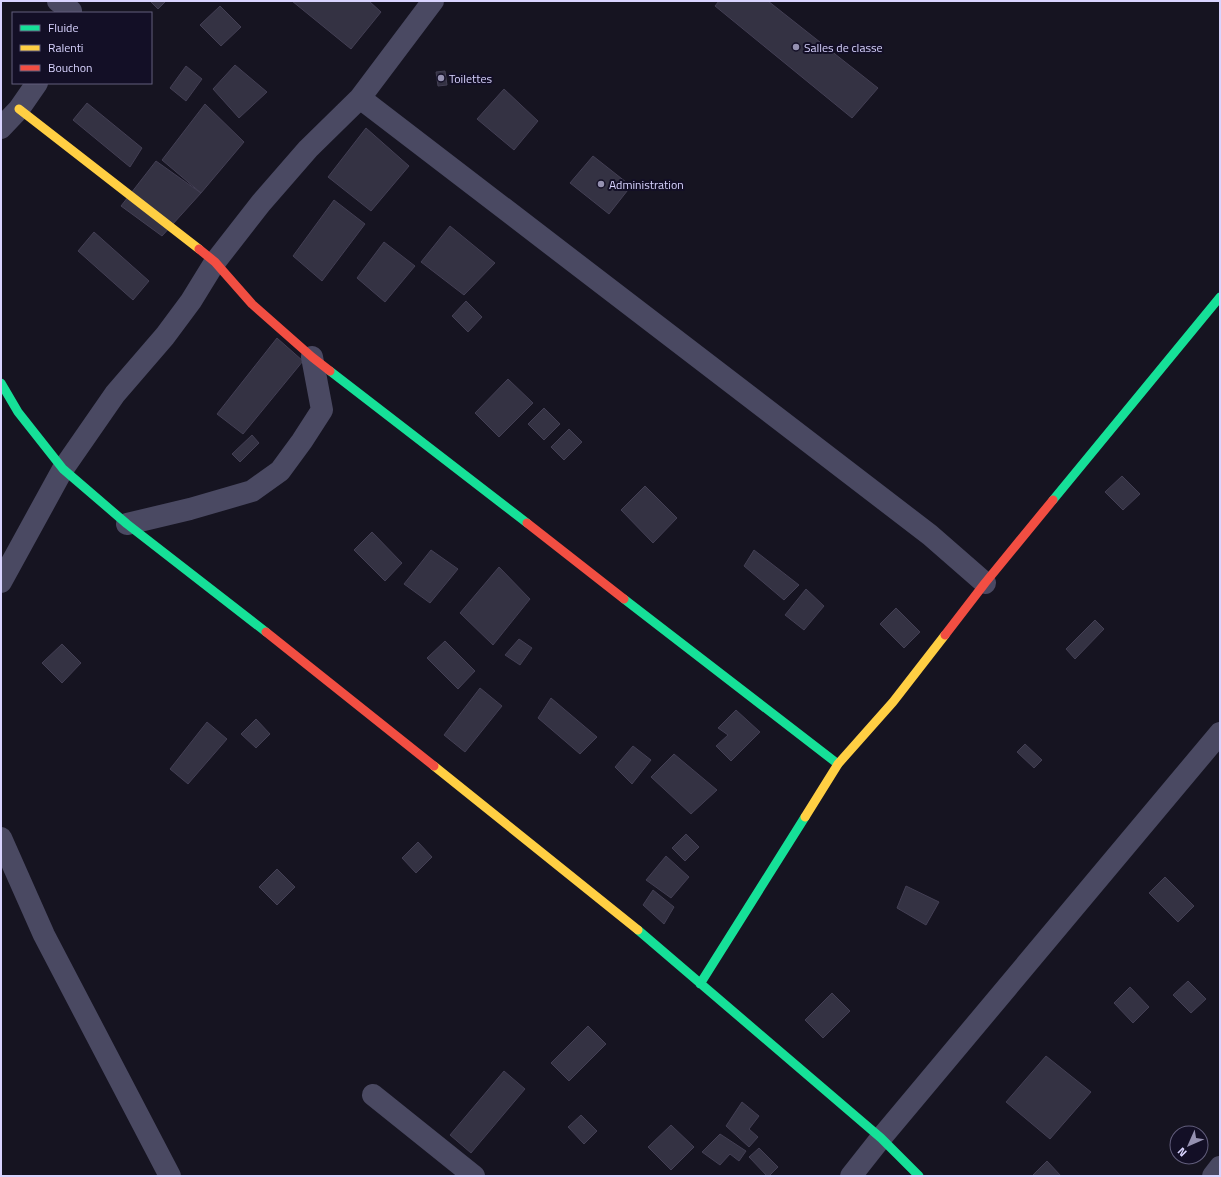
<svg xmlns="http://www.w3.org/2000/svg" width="1221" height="1177" viewBox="0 0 1221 1177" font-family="'Titillium Web',sans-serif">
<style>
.building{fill:#343243;stroke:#433f54}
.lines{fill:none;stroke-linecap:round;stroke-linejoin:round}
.street{stroke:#4a4962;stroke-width:22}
.fast{stroke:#16e098;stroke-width:9}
.slow{stroke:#ffcf43;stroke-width:9}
.jam{stroke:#f24e42;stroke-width:9}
.poi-dot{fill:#9591b1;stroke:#130f26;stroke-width:1.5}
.labels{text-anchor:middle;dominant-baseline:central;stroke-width:4;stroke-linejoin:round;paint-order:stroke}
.poi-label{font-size:12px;fill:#d9d4ff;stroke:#130f26;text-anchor:start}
</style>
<rect width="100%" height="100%" fill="#161421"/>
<path class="building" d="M150 1H166L158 9Z
M292 1H369L381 12 351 49Z
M719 1H768L878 88 852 118 715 6Z
M220 6 241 27 221 46 200 25Z
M235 65 267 92 239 118 213 89Z
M186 66 202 79 186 101 170 88Z
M445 71 447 85 438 86 436 72Z
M504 89 538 121 514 150 477 119Z
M87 103 142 148 130 167 73 120Z
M205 104 244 142 201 193 162 160Z
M366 128 409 166 371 211 328 177Z
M593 156 631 186 609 214 570 183Z
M156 161 201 193 162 236 121 206Z
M334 200 365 224 322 281 293 256Z
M450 226 495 263 464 295 421 262Z
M94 232 149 281 133 300 78 251Z
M384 242 415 266 385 302 357 278Z
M466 301 482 317 468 332 452 316Z
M277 338 303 361 243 434 217 414Z
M508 379 533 403 499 437 475 413Z
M544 408 560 424 544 440 528 424Z
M569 429 582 442 564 460 551 447Z
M252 435 259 443 240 462 232 454Z
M1122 476 1140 494 1123 510 1105 492Z
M645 486 677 518 653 543 621 510Z
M372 532 402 563 385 581 354 550Z
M431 550 458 569 430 603 404 584Z
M754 550 799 585 784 600 744 566Z
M499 567 530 599 493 645 460 613Z
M806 589 824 606 804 630 785 615Z
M896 608 920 632 904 648 880 624Z
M1095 620 1104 629 1075 659 1066 649Z
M519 639 532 648 520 665 505 655Z
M445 641 475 671 458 689 427 658Z
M62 644 81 663 62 683 42 663Z
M480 688 502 706 465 752 444 735Z
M551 698 597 737 580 754 538 718Z
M736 710 760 732 731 761 716 746 728 735 718 728Z
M256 719 270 734 256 748 241 734Z
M207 722 227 739 188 784 170 769Z
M1025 744 1042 760 1034 768 1017 752Z
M633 746 651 760 632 784 615 767Z
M674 754 717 790 691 814 651 777Z
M686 834 699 847 685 861 672 848Z
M418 842 432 857 416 873 402 858Z
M666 856 689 877 671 898 646 880Z
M277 869 295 887 277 905 259 887Z
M1165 877 1194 906 1178 922 1149 893Z
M906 886 939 902 926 925 897 908Z
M653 890 674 907 664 924 643 905Z
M1188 981 1206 999 1191 1013 1173 995Z
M1130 987 1149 1007 1133 1023 1114 1003Z
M832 993 850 1011 823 1038 805 1020Z
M588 1026 606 1044 569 1081 551 1063Z
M1046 1056 1091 1092 1050 1139 1006 1102Z
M504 1071 525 1089 471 1153 450 1135Z
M742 1102 759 1116 749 1129 758 1137 749 1147 726 1126Z
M581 1115 597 1131 584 1144 568 1127Z
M671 1125 694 1147 671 1170 648 1147Z
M720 1134 746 1151 739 1161 730 1154 720 1165 702 1152Z
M759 1148 778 1167 769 1176H767L749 1157Z
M1047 1161 1061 1176H1032Z"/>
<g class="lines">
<path class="street" d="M58 1 71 11
M360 98 930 535 985 583
M1 128 19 109 37 83
M127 524 190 509 252 491 280 471 302 441 322 410 312 357
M1 582 63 469 115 394 165 336 191 301 215 262 261 203 308 149 360 98 433 1
M1 838 44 935 170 1176
M373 1095 474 1176
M851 1176 881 1138 1220 733
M1213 1176 1220 1167"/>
<path class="fast" d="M330 371 527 523
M1 383 18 412 63 469 127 524 266 632
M1053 500 1220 297
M624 599 838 764
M638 930 881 1138 919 1176
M700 984 805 817"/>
<path class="slow" d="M19 109 199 249
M434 766 638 930
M805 817 838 764 893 702 945 635"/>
<path class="jam" d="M199 249 215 262 252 304 312 357 330 371
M527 523 624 599
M266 632 434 766
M945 635 985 583 1053 500"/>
</g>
<g class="poi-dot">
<circle cx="796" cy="47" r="4"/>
<circle cx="441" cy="78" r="4"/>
<circle cx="601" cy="184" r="4"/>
</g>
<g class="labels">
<g class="poi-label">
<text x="804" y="47">Salles de classe</text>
<text x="449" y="78">Toilettes</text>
<text x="609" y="184">Administration</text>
</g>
</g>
<rect width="1221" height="1177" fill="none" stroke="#d9d4ff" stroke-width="4"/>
<rect x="12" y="12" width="140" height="72" fill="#130f26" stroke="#625e7d"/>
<rect x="20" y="25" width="20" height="6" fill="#16e098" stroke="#625e7d"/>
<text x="48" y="32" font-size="12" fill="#d9d4ff">Fluide</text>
<rect x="20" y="45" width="20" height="6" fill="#ffcf43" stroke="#625e7d"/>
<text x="48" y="52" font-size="12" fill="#d9d4ff">Ralenti</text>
<rect x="20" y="65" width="20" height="6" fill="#f24e42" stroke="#625e7d"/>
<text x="48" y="72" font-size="12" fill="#d9d4ff">Bouchon</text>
<g transform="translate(1189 1145) rotate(225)"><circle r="19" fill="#130f26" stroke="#625e7d"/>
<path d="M0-3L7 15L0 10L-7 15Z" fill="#9591b1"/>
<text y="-6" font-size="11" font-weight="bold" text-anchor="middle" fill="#d9d4ff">N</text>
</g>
</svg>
